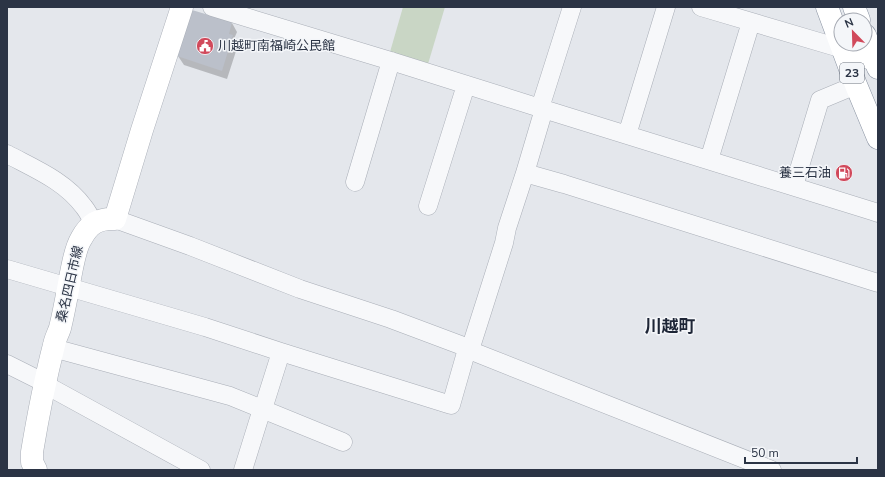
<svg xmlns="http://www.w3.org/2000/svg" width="885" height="477" viewBox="0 0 885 477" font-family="'Nunito Sans','Noto Sans JP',sans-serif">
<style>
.green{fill:#c9d6c5}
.shadow{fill:#0003}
.building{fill:#bbc0ca}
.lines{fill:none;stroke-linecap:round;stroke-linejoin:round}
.street-casing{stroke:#a9aeb7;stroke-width:19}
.secondary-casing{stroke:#a9aeb7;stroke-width:23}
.highway-casing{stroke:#8b94a3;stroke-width:23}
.street{stroke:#f7f8fa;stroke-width:18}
.secondary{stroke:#fff;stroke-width:22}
.highway{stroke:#fff;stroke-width:22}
.labels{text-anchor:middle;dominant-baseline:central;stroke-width:3;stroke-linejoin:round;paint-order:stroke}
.shield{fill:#f4f6f9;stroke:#676e7b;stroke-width:1}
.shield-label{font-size:12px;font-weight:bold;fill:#2b3445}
.poi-label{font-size:13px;fill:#2b3445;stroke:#f4f6f9;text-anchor:start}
.street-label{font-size:13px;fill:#2b3445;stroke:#f4f6f9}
.district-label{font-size:17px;font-weight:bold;fill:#1d2536;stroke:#f4f6f9}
</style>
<rect width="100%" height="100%" fill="#e4e7ec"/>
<path class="green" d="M403 7H445L428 64 390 52Z"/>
<path class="shadow" d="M232 23 237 32 234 39 238 45 227 79 184 65 178 56Z"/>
<path class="building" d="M192 10 232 22 229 34 233 35 222 71 177 56Z"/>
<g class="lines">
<defs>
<path id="street" d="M212 7 391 61 540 108 872 211 878 213
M701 7 843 49
M540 108 572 7
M627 135 666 7
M7 154C35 169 65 181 84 207 88 212 91 218 94 224
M709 160 751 22
M525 173 544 109
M355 182 391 61
M794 186 820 100 856 85
M428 206 466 85
M115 219 190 246 300 289 391 319 463 346 474 352 772 470
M7 269 205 327 281 352 451 405 467 349
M53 348 230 396 343 442
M470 350 504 243 507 228 525 173 564 184 878 283
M7 364 45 383
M44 384 201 470
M263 409 281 352
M243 470 262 409"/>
<path id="secondary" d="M843 49 878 61
M36 470 32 462V452C38 416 45 380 54 345 55 339 58 334 60 328 65 308 68 288 72 268 74 259 76 247 81 239 89 224 98 218 115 219L142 130 182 7"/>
<path id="highway" d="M827 7 856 85 878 138
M854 7 859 20
M865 35 878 68"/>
</defs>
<use href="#street" class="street-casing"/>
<use href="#secondary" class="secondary-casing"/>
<use href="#highway" class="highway-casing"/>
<use href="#street" class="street"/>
<use href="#secondary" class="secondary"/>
<use href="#highway" class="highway"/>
</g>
<defs>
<symbol id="civic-disc" viewBox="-11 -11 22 22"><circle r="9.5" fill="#d1495b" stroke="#f4f6f9"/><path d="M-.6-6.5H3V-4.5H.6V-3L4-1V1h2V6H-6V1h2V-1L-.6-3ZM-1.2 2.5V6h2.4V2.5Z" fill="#fff"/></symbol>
<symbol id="fuel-disc" viewBox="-11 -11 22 22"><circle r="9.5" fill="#d1495b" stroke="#f4f6f9"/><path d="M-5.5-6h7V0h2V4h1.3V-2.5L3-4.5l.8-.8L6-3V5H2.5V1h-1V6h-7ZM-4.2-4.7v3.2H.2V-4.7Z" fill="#fff"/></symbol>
</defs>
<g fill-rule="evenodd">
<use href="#civic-disc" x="195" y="36" width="20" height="20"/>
<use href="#fuel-disc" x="834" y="163" width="20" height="20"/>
</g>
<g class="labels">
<rect class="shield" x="840" y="63" width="24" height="20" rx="3"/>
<g class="shield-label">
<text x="852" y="73">23</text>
</g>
<g class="poi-label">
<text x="218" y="46">川越町南福崎公民館</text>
<text x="831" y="173" text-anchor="end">養三石油</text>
</g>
<g class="street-label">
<text transform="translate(70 284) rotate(-77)">桑名四日市線</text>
</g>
<g class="district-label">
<text x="670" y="326">川越町</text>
</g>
</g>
<rect width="885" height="477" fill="none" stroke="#2b3445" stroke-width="16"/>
<g transform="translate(853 32) rotate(337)"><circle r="19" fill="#f4f6f9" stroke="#a4a8b1"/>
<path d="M0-3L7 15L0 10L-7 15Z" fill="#d1495b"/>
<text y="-6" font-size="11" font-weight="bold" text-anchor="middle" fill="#2b3445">N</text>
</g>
<path d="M745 457v6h112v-6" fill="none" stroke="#2b3445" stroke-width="2"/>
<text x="751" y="457" font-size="12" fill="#2b3445" stroke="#f4f6f9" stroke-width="3" paint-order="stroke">50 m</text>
</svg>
